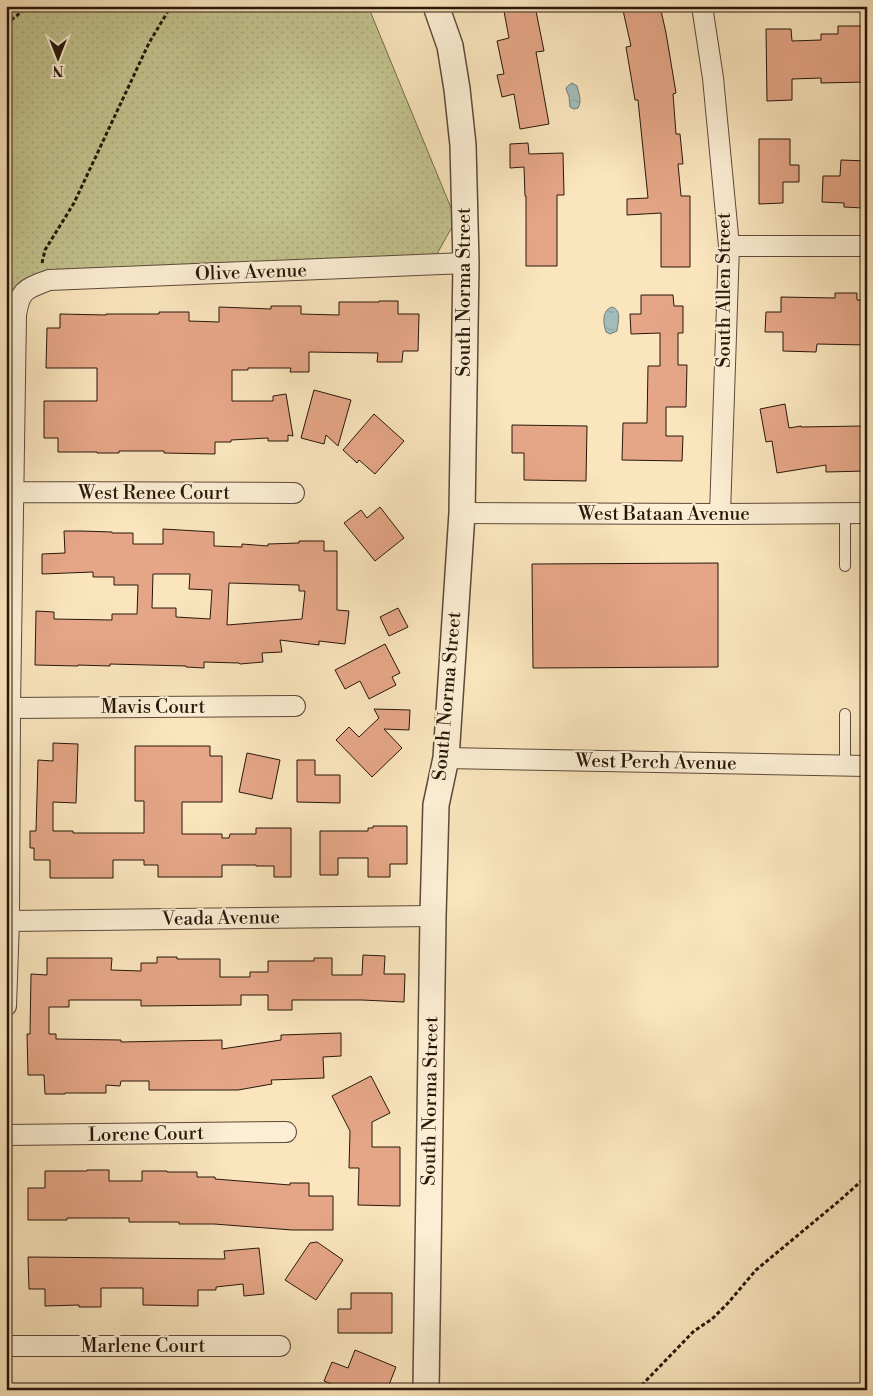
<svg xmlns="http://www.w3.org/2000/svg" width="873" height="1396" viewBox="0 0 873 1396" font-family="'Libre Bodoni',serif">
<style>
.green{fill:url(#green-dots);stroke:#756d4c}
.water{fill:url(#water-ripples);stroke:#717a75}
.building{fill:#e5a687;stroke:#28170b;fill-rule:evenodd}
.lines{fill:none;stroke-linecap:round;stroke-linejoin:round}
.service-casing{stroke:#5c4a38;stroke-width:12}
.minor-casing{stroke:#5c4a38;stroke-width:22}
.tertiary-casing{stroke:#5c4a38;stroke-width:28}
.path{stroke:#28170b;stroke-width:3;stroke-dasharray:4 2.5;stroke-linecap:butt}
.service{stroke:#fceed4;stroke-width:10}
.minor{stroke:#fceed4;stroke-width:20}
.tertiary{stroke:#fceed4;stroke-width:25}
.labels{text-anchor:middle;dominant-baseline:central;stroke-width:4;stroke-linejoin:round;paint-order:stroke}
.street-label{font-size:19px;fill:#28170b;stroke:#fceed4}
</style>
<defs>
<pattern id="green-dots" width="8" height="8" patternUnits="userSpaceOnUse" patternTransform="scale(1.25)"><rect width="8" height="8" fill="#c2c38e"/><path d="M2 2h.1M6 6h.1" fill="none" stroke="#a7a779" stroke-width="1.8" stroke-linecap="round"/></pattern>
<pattern id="water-ripples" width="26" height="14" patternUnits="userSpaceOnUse" patternTransform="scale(1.25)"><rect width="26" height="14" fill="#a2bcbb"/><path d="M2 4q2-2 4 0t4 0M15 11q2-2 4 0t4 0" fill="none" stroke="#8ca19f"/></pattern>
</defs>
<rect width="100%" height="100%" fill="#fae5bd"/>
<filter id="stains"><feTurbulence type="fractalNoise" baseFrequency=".004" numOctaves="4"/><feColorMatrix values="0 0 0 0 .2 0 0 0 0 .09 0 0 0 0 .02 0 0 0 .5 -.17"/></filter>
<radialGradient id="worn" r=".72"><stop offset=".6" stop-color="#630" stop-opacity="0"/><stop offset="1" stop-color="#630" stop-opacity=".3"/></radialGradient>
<path class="green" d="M6 6H368L456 220 433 261 34 284 14 297 6 643Z"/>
<path class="water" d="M572 83 577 86C579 94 582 101 578 108L574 109 570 107 569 96 567 92 566 88 569 85Z
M612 307C622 310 618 322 617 331L610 334 606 332C603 323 602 310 612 307Z"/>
<path class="building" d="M503 6H535L544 51 536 52 549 124 520 129 514 94 502 97 497 75 504 74 497 41 509 38Z
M622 6H660L666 33 676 93 673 94 676 134H680L683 164H678L681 196H690V267H661V213L627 215V199L648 198 638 100H635L626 47 631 46Z
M838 26H865L866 82 821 83V78L792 79V100L767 101 766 29H791L792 41 821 40V34H838Z
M759 139H790V165H799V182H783V203L759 204Z
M528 143 529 154 563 153 564 195H557V266H526V196H525L524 167 510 168V144Z
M841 160 867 161V202H863V208L844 207V203L822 202 823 176H840Z
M835 293H857V300H867V345L817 344 816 352 783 351V332H765L766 312H781V297L835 298Z
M641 295H673L674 306H683V333H678V365H687L686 407H666V436H683L682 461 622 460 623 423H647L648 366H660V333L631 334 630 314H641Z
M379 301H398V314H419L418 351H403L402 362H377L378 353 309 352V372H290L291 368H248V370H232V401H273V396L286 394 293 436 288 435V441H268V438L231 440V442H215V454L164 453V451H119V453H97V452H58V438H44V401H97V368H46L47 328H60V314L106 315V314H159V312H189V321L219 322V307L271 309V306H301V314L339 315V302H379Z
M314 390 351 400 338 446 326 435 324 444 301 438Z
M785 404 789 428 801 426V427L862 426 863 450H867V471L826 472V465L777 473 772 441 766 442 760 409Z
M374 414 404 441 375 474 359 460 357 463 343 450Z
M512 425 587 426 586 481 524 480V453H512Z
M380 507 404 538 375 561 344 523 361 510 367 518Z
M163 529 214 532V546L242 547V544L268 546V544L299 543V541H324V551H337V610L349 611 345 644 319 641V645L280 640 282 652 262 653 263 662 240 664 239 663 204 662V668L186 667V666L110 664V666L78 665V666L35 665 36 611 54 612V619L112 620V614H137L138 585H114V577H93V572L42 574V554L65 553 64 531H81L112 532V533H133V544H163ZM153 574H190L189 589 212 590 210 619 176 617V608H152ZM229 583 299 585V591H305L302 619 227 625Z
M718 563V667L533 668 532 564Z
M398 608 408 627 389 636 380 617Z
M385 644 400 673 392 677 396 685 369 699 360 681 345 689 335 670Z
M374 709 410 710 409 730 384 729 402 748 372 777 336 740 349 727 359 737 379 718Z
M53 743 78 744 76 803 53 802V831H73V833H144V801H135V746H210V756H222V802H182V834H222V838H229L230 834H256V828H291V877H274V866H256V865H222V877H158V865H144V860H113V878H50V860H34V848H30V831H36L38 760 53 761Z
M247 753 280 760 272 799 239 792Z
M297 760H315V775H340V803L297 802Z
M373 826H407V864H390V877H368V858H338V875H320V831H368V828H373Z
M363 955 385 956 384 974H405L404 1002 362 1000H292V1010H268V995H241V1005L141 1006V1000H69V1007H49V1034H56V1039L121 1040V1042L222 1040V1049L281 1040V1035L341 1033V1056L323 1057 324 1078 271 1080 272 1084 238 1090H149V1081H121L120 1086 106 1085V1093H65V1094H45L44 1075H28L27 1034H30L31 974 47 975V958H112L111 970 141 971V963H157V957H177V959H220V977H250V972H268V961H314V958H332V975H362Z
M371 1076 390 1113 372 1122V1147H400V1206L358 1205 359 1168H349L350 1131 332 1096Z
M87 1170H109V1181H142V1171H167V1172H197V1177H215V1179L290 1185V1183H309V1196H333V1230H292L214 1224H179V1222H129V1218H67V1220H28V1188H45V1171H87Z
M317 1242 343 1260 316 1300 285 1280 310 1243Z
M259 1248 264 1294 244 1296 243 1284 216 1287V1290H198V1306L143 1305V1288H101V1307H79V1305L45 1306V1289H29L28 1257 225 1259 224 1251Z
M351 1293H392V1333H338V1309H351Z
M355 1350 396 1367 387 1390H346L324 1381 332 1362 348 1368Z"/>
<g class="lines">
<defs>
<path id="service" d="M845 513V566
M845 714V766"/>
<path id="minor" d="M702 6 713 78 729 246 720 514
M729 246H867
M14 492 294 493
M462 513 720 514 867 513
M10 708 295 706
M446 758 867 766
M9 921 433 916
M6 1006 9 921 10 708 16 315C20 289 26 289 49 280L466 263
M6 1135 286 1132
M6 1346H280"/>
<path id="tertiary" d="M426 1390 433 916 436 805 446 758 462 513 466 263 463 145 457 89 450 46 436 6"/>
</defs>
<use href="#service" class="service-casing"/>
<use href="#minor" class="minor-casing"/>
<use href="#tertiary" class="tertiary-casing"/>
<path class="path" d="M6 24 29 6
M42 263 45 250 74 203 149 43 171 6
M637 1390 694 1331 712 1319 728 1303 756 1270 839 1201 867 1176"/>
<use href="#service" class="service"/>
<use href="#minor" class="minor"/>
<use href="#tertiary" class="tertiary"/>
</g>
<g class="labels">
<g class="street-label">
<text transform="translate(251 272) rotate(-2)">Olive Avenue</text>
<text transform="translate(724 290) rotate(-90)">South Allen Street</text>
<text transform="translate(464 292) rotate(-90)">South Norma Street</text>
<text x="154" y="493">West Renee Court</text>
<text x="664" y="514">West Bataan Avenue</text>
<text transform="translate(447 696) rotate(-85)">South Norma Street</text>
<text x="153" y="707">Mavis Court</text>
<text transform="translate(656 762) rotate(1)">West Perch Avenue</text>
<text transform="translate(221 918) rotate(-1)">Veada Avenue</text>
<text transform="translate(430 1101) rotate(-89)">South Norma Street</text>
<text transform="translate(146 1134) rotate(-1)">Lorene Court</text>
<text x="143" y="1346">Marlene Court</text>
</g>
</g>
<rect width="873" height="1396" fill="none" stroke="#fae5bd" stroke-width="25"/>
<rect x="8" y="8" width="858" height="1381" fill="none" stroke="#28170b" stroke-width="2.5"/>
<rect x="12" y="12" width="848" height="1371" fill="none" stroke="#28170b"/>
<g transform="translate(58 58) rotate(180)" stroke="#fceed4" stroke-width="4" paint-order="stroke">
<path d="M0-4L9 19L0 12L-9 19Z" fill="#28170b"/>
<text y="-8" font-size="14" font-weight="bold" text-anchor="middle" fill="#28170b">N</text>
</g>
<rect width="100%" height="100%" filter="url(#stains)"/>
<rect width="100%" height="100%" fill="url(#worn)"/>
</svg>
